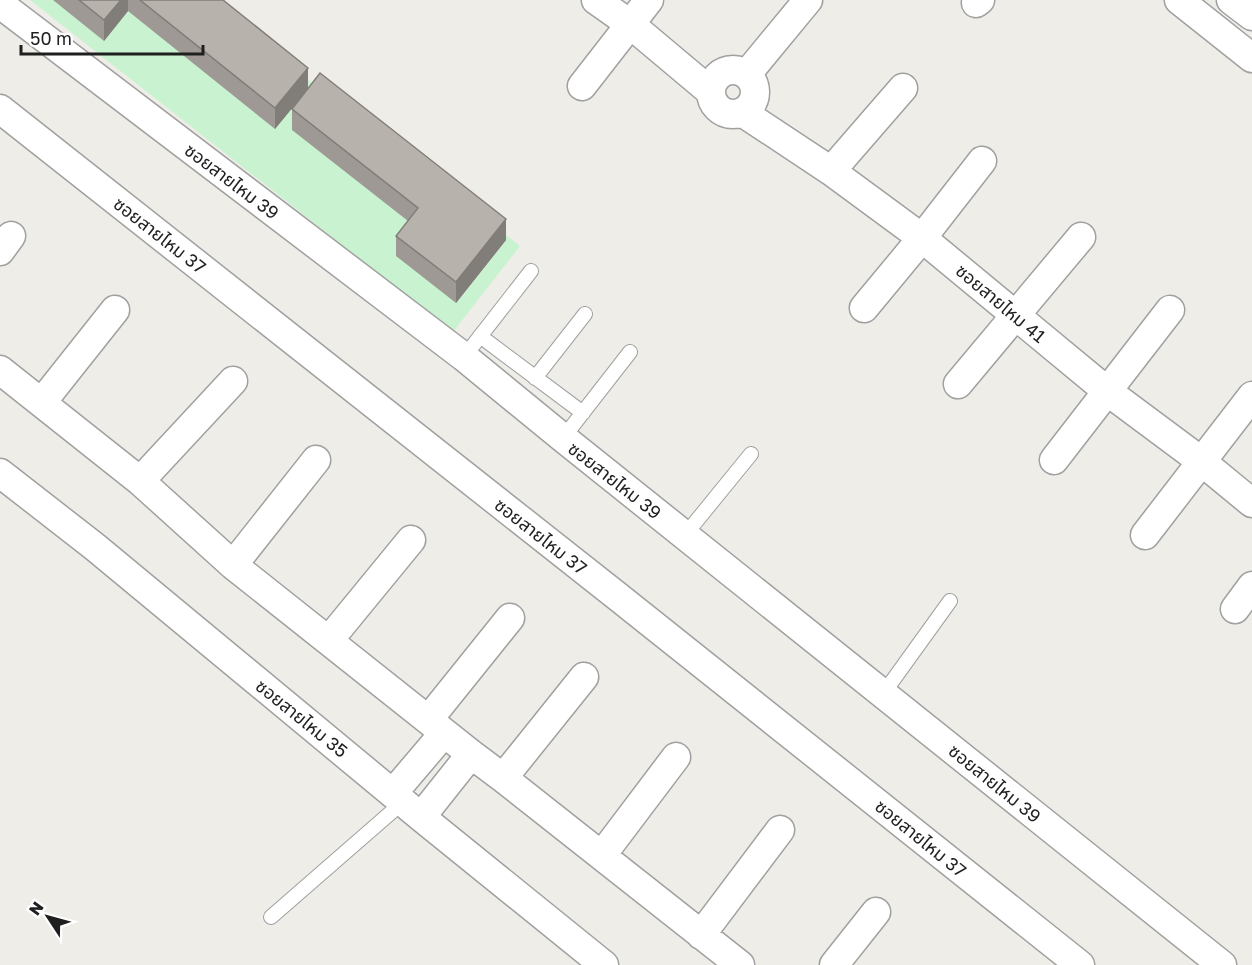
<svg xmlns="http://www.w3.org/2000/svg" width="1252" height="965" viewBox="0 0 1252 965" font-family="'Golos Text','Noto Sans Thai',sans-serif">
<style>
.park{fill:#c9f3d0}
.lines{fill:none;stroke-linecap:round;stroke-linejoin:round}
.lane-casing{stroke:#a0a0a0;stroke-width:16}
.street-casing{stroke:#a0a0a0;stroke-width:31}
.lane{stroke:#fff;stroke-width:14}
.street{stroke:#fff;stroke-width:28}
.wall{fill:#9e9995}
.shaded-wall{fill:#817d79}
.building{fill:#b8b2ad;stroke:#817d79;stroke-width:1.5}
.labels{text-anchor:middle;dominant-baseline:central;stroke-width:6;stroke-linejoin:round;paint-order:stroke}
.street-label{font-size:18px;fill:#1f1f1f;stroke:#fff}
</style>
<rect width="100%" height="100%" fill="#efede7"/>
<path class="park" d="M30 0H207L520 246 453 332Z"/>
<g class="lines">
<defs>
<path id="lane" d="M480 336 583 413
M464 357 531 271
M535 378 585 314
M563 438 630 352
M685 535 751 454
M883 694 950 601
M271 917 403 802"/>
<path id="street" d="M596 0 630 24 711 92
M1179 0 1252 58
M1231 0 1252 16
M976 3 980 0
M0 4 464 357 563 438 1222 965
M711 92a22 22 0 1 1 44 0a22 22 0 1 1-44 0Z
M747 74 808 0
M582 86 649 0
M0 109 617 596 1080 965
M742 112 831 171 922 238 1107 391 1201 461 1252 503
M831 171 903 88
M0 251 11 236
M864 308 922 238 982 161
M0 370 140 481 233 565 471 754 503 778 740 965
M958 384 1081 237
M42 402 115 310
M1054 460 1170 310
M0 473 95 547 421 817 604 965
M140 481 233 381
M1145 535 1252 396
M233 565 316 460
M1235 609 1252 586
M329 640 411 540
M428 720 510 618
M503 778 584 677
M393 793 444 733
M421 817 471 754
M602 855 676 757
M701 935 780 830
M834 965 876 912"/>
</defs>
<use href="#lane" class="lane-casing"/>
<use href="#street" class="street-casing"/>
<use href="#lane" class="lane"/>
<use href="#street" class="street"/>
</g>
<path class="wall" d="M53 0H223L308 89 506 240 456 303 396 256V236L408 221 292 130V109L299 99 275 129 128 11 104 41Z"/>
<path class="shaded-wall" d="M121 0H128V11L104 41V20Z
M308 68V89L275 129V108Z
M506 219V240L456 303V282Z"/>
<path class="building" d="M79 0H121L104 20Z
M140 0H223L308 68 275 108Z
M320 73 506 219 456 282 396 236 418 208 292 109Z"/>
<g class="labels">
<g class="street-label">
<text transform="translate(232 181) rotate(37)">ซอยสายไหม 39</text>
<text transform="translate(160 235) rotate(38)">ซอยสายไหม 37</text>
<text transform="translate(1001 303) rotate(40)">ซอยสายไหม 41</text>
<text transform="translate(615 480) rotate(38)">ซอยสายไหม 39</text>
<text transform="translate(541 536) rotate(38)">ซอยสายไหม 37</text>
<text transform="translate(302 718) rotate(39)">ซอยสายไหม 35</text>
<text transform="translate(995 783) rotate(39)">ซอยสายไหม 39</text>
<text transform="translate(921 838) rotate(39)">ซอยสายไหม 37</text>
</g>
</g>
<g transform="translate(48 917) rotate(306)" stroke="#ffffff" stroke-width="4.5" paint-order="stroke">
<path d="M0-4.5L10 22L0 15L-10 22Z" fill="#1f1f1f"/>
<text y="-9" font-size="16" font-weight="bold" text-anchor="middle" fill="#1f1f1f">N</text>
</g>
<path d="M21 45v9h182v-9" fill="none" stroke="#1f1f1f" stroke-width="3"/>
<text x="30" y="45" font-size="18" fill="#1f1f1f" stroke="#ffffff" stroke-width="4.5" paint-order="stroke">50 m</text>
</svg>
